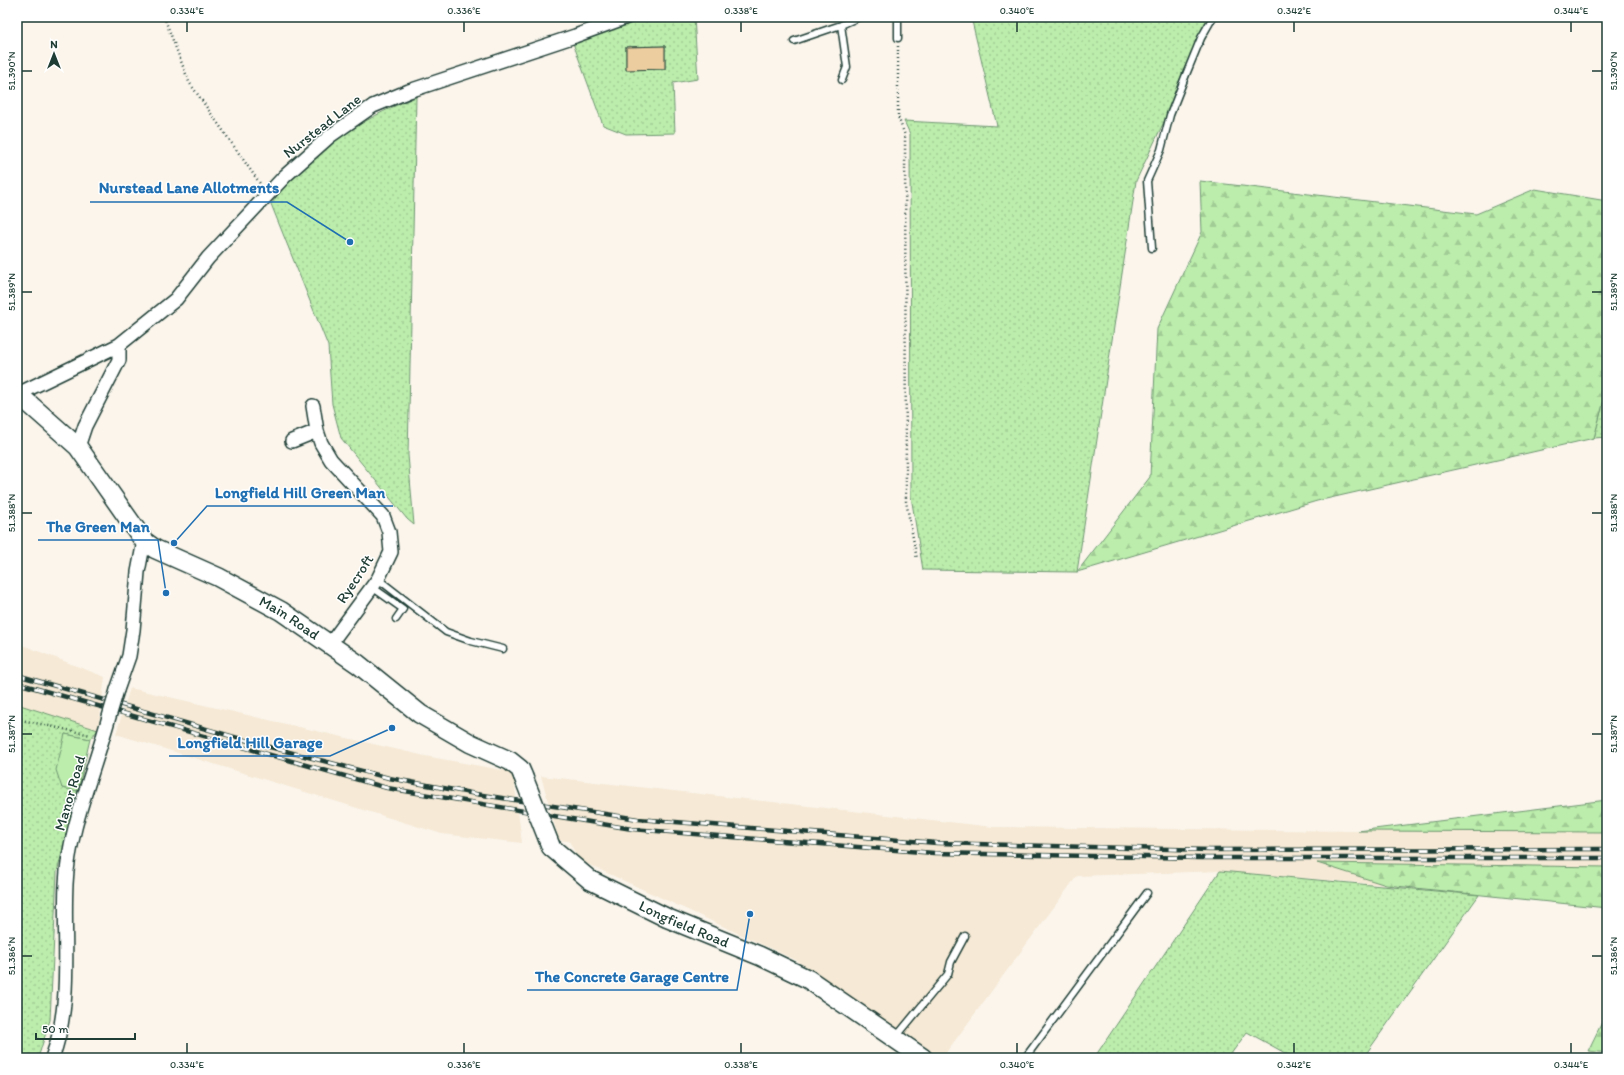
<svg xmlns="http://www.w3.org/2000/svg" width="1624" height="1075" viewBox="0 0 1624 1075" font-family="Itim,sans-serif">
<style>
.built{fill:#f6e9d5}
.grass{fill:url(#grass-dots);stroke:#6e9570;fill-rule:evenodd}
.forest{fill:url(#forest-firs);stroke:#6e9570}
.park{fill:#bcedac;stroke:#6e9570}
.building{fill:#eccd9f;stroke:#1f3d34}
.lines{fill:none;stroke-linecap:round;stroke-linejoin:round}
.service-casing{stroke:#1f3d34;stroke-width:9}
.minor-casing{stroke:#1f3d34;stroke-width:16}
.secondary-casing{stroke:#1f3d34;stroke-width:21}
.path{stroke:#1f3d34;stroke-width:2.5;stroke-dasharray:1 3;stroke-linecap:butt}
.service{stroke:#fff;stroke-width:6}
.minor{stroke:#fff;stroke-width:13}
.secondary{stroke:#fff;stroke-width:18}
.rail-casing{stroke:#1f3d34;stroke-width:4.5}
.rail{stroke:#fff;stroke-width:3;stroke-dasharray:9;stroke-linecap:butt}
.minor-bridge-casing{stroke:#1f3d34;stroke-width:16;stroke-linecap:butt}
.secondary-bridge-casing{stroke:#1f3d34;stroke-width:21;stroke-linecap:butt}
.minor-bridge{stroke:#fff;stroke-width:13}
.secondary-bridge{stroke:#fff;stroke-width:18}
.ticks{fill:none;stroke:#1f3d34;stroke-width:1.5}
.labels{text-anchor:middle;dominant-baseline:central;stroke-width:3;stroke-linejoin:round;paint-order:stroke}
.street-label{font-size:15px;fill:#1f3d34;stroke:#fff}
.leader{fill:none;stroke:#1f6fb2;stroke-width:1.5}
.callout-dot{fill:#1f6fb2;stroke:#fff;stroke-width:1.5}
.callout-label{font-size:16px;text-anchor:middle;font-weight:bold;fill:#1f6fb2;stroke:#fff;stroke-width:3;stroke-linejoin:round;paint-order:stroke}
.neatline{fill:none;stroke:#1f3d34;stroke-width:1.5}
.ticks-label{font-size:10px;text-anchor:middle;fill:#1f3d34}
</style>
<defs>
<pattern id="grass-dots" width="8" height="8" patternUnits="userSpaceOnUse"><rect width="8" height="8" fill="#bcedac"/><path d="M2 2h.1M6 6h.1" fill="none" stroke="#a1cc95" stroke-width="1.8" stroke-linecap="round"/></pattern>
<pattern id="forest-firs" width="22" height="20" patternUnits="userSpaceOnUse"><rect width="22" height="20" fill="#bcedac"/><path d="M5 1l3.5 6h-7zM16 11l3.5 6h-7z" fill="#a1cc95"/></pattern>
</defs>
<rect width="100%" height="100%" fill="#fbf5ec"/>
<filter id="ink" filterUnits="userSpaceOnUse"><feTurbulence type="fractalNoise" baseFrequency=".025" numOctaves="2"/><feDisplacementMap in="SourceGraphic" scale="8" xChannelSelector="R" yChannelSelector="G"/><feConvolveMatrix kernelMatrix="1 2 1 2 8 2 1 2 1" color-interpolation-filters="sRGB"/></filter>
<g filter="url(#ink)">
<path class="built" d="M17 643 105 677 98 730 17 704Z
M130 688 425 756 513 772 522 843 442 834 116 734Z
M541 776 993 827 1358 831 1607 800V908L1386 885 1220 871 1077 876 942 1058 796 960 579 860 569 841 559 840Z"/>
<path class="grass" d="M646 17H694L698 79 673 83 675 133 626 134 603 125 573 43ZM665 46V69H626V47Z
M971 17H1216L1160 130 1136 181 1077 572 923 570 911 496 910 134 904 121 997 126Z
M416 97 408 455 414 525 407 519 341 438 332 404 328 346 271 204C279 194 286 181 295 173 331 140 372 114 416 97Z
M1607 389V437L1594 438Z
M17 704 98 730 90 739 65 734 62 788 78 791 57 872 50 1020 38 1058H17Z
M1220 871 1479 895 1363 1058H1294L1247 1032 1228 1058H1094Z"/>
<path class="forest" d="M1200 181 1476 214 1535 189 1607 201V389L1594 438 1317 501 1077 572 1150 477 1157 329 1202 232Z
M1607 800V832L1358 831Z
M1317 863 1607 867V908L1386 885Z
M1607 1012V1053L1588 1051Z"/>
<path class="park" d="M65 734 90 739 78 791 62 788 56 770Z"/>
<path class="building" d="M665 46V69L626 70V47Z"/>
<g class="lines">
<defs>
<path id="service" d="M841 25 847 67 842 80
M898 38V17
M794 41 841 25 859 17
M1152 248 1147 181 1161 150 1170 115 1185 77 1201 38 1213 17
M378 579 446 632 471 641 503 649
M372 587 403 609 396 619
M896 1037 948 974 951 962 965 936
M1025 1058 1147 893"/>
<path id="minor" d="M18 394 119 345
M313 406 317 431 321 443 331 460 383 516 389 532 391 552 378 579 330 644
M292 441 317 431
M78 447 85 426 119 360V345L176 299 208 258 285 176 330 136 373 106 409 91 575 36 627 17
M117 690 129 656 133 630 138 572 144 541
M52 1058C73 1002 63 942 66 884 68 835 89 784 103 737"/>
<g id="secondary">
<path id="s1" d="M17 393 78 447 144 541 155 549 218 577 281 611 358 664 420 714 470 743 510 761 520 769 523 776"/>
<path id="s2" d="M551 847 590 880 667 918 760 956 808 979 923 1058"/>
</g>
</defs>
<use href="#service" class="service-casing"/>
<use href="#minor" class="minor-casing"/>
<use href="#secondary" class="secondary-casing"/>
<path class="path" d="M164 17 189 82 261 185
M898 46V117L905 135 906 501 917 559
M17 719 91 735"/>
<use href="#service" class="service"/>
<use href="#minor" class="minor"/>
<use href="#secondary" class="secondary"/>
<defs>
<path id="rail" d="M17 675 266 746 389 778 476 794 638 819 937 843 1210 850 1607 849
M17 683 387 788 632 829 934 853 1200 858H1607"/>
</defs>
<use href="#rail" class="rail-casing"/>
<use href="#rail" class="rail"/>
<defs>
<path id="minor-bridge" d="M103 737 117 690"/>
<path id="secondary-bridge" d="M523 776 551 847"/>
</defs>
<use href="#minor-bridge" class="minor-bridge-casing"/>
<use href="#secondary-bridge" class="secondary-bridge-casing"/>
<use href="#minor-bridge" class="minor-bridge"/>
<use href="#secondary-bridge" class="secondary-bridge"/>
</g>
</g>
<path class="ticks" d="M187 22V32M464 22V32M741 22V32M1017 22V32M1294 22V32M1571 22V32M22 71H32M1592 71H1602M22 292H32M1592 292H1602M22 513H32M1592 513H1602M22 734H32M1592 734H1602M22 956H32M1592 956H1602M187 1043V1053M464 1043V1053M741 1043V1053M1017 1043V1053M1294 1043V1053M1571 1043V1053"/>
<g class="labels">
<g class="street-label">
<text transform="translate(322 126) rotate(-38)">Nurstead Lane</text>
<text transform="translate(355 579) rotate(-57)">Ryecroft</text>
<text stroke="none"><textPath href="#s1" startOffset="361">Main Road</textPath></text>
<text transform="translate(70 793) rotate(-74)">Manor Road</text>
<text stroke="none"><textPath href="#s2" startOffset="155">Longfield Road</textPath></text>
</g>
</g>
<path class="leader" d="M350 242L287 202H90M174 543L207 506H393M166 593L158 540H38M392 728L330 756H169M750 914L737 990H527"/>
<g class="callout-dot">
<circle cx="350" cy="242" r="4"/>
<circle cx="174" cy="543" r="4"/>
<circle cx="166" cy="593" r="4"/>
<circle cx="392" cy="728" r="4"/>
<circle cx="750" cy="914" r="4"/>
</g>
<g class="callout-label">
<text x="189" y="193">Nurstead Lane Allotments</text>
<text x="300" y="498">Longfield Hill Green Man</text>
<text x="98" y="532">The Green Man</text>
<text x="250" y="748">Longfield Hill Garage</text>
<text x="632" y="982">The Concrete Garage Centre</text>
</g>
<rect width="1624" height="1075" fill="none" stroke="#fff" stroke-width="44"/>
<g transform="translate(54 54)" stroke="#ffffff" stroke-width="3" paint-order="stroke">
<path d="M0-3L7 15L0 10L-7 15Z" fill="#1f3d34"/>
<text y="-6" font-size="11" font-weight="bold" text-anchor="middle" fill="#1f3d34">N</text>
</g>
<path d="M36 1033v6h99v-6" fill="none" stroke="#1f3d34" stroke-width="2"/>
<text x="42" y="1033" font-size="12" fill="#1f3d34" stroke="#ffffff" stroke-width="3" paint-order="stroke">50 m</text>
<rect x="22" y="22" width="1580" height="1031" class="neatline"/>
<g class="ticks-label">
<text x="187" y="14">0.334°E</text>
<text x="464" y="14">0.336°E</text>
<text x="741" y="14">0.338°E</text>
<text x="1017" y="14">0.340°E</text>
<text x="1294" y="14">0.342°E</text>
<text x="1571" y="14">0.344°E</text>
<text transform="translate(11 71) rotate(-90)" y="4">51.390°N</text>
<text transform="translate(1613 71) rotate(-90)" y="4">51.390°N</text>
<text transform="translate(11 292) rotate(-90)" y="4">51.389°N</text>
<text transform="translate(1613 292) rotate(-90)" y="4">51.389°N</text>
<text transform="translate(11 513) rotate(-90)" y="4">51.388°N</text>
<text transform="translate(1613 513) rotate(-90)" y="4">51.388°N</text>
<text transform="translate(11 734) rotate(-90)" y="4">51.387°N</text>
<text transform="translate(1613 734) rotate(-90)" y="4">51.387°N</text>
<text transform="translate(11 956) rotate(-90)" y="4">51.386°N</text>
<text transform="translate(1613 956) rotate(-90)" y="4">51.386°N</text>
<text x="187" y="1068">0.334°E</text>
<text x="464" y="1068">0.336°E</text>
<text x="741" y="1068">0.338°E</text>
<text x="1017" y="1068">0.340°E</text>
<text x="1294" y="1068">0.342°E</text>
<text x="1571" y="1068">0.344°E</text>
</g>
</svg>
